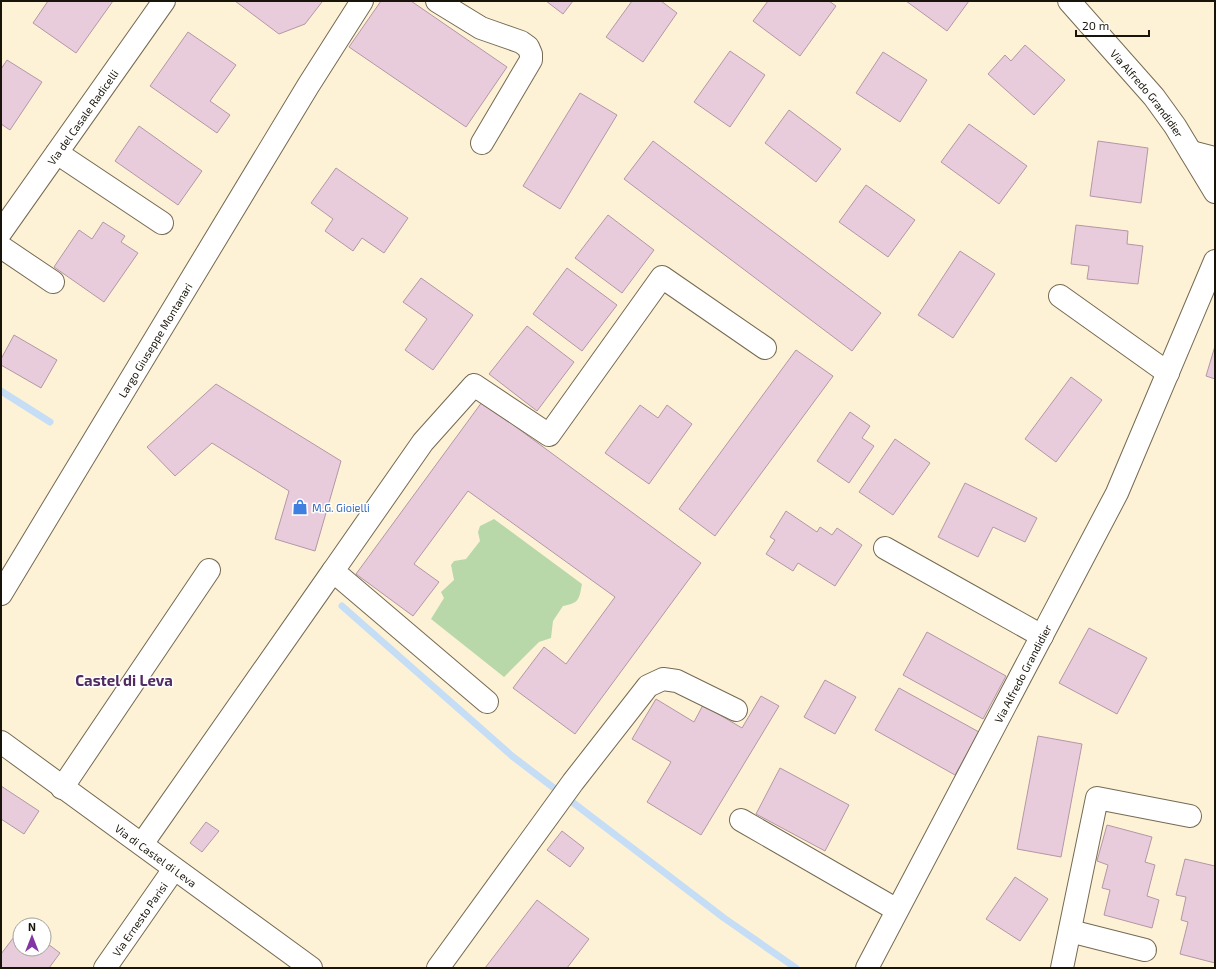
<svg xmlns="http://www.w3.org/2000/svg" width="1216" height="969" viewBox="0 0 1216 969" font-family="'Exo 2',sans-serif">
<style>
.green{fill:#b9d8aa}
.lines{fill:none;stroke-linecap:round;stroke-linejoin:round}
.stream{stroke:#c5def6;stroke-width:7}
.building{fill:#e9ccdc;stroke:#b397a6}
.minor-casing{stroke:#756a52;stroke-width:24}
.minor{stroke:#fff;stroke-width:22}
.labels{text-anchor:middle;dominant-baseline:central;stroke-width:3;stroke-linejoin:round;paint-order:stroke}
.street-label{font-size:11px;fill:#18140a;stroke:#fff}
.shop-label{font-size:11px;fill:#366cbe;stroke:#fff;text-anchor:start}
.district-label{font-size:15px;font-weight:bold;fill:#512b62;stroke:#fff}
</style>
<rect width="100%" height="100%" fill="#fef2d6"/>
<path class="green" d="M494 519 582 584C579 600 579 603 563 606L553 621 551 638 539 642 504 677 431 619 444 598 441 592 454 580 451 565 454 561 466 559 480 541 478 532 480 526Z"/>
<g class="lines">
<path class="stream" d="M1 391 50 422
M342 606 512 756 724 918 796 968"/>
</g>
<path class="building" d="M48 1H113L76 53 33 23Z
M235 1H321L322 2 305 24 279 34Z
M381 1H411L507 67 466 127 349 47Z
M546 1H573L563 14Z
M632 1H661L677 13 643 62 606 37Z
M768 1H829L836 6 800 56 753 21Z
M906 1H969L947 31Z
M188 32 236 65 210 101 230 115 217 133 150 86Z
M1025 45 1065 80 1034 115 988 74 1005 55 1011 61Z
M730 51 765 75 730 127 694 102Z
M883 52 927 80 900 122 856 93Z
M7 60 42 82 10 130 1 124V69Z
M580 93 617 115 560 209 523 186Z
M789 110 841 149 816 182 765 143Z
M969 124 1027 166 999 204 941 162Z
M139 126 202 171 178 205 115 161Z
M653 141 881 313 852 351 624 179Z
M1098 141 1148 148 1141 203 1090 196Z
M336 168 408 218 384 253 362 238 353 251 325 231 333 219 311 203Z
M866 185 915 220 888 257 839 222Z
M608 215 654 250 622 293 575 258Z
M103 222 125 236 121 242 138 253 104 302 54 267 79 230 92 239Z
M1076 225 1128 231 1127 244 1143 246 1138 284 1087 279 1089 266 1071 264Z
M960 251 995 274 953 338 918 315Z
M567 268 617 305 582 351 533 314Z
M421 278 473 315 433 370 405 350 427 319 403 302Z
M527 326 574 362 537 411 489 374Z
M14 335 57 360 41 388 1 365V359Z
M1215 346V379L1206 376Z
M796 350 833 376 715 536 679 509Z
M1071 377 1102 400 1056 462 1025 439Z
M216 384 341 461 315 551 275 539 289 491 212 443 175 476 147 447Z
M482 402 701 563 575 734 513 688 544 647 566 664 615 597 468 491 414 564 439 582 413 616 356 574Z
M640 405 658 418 667 405 692 424 649 484 605 453Z
M850 412 870 426 862 438 874 446 849 483 817 461Z
M895 439 930 463 893 515 859 492Z
M965 483 1037 518 1025 542 993 527 978 557 938 537Z
M786 511 817 532 820 527 832 535 837 528 862 545 835 586 798 563 793 571 766 554 775 540 770 537Z
M1089 628 1147 658 1117 714 1059 683Z
M927 632 1006 676 983 719 903 675Z
M825 680 856 697 835 734 804 717Z
M899 688 979 732 955 775 875 730Z
M761 696 779 706 701 835 647 802 671 762 632 739 656 699 694 722 703 705 742 728Z
M1038 736 1082 744 1061 857 1017 849Z
M780 768 849 805 825 851 756 814Z
M1 786 39 811 24 834 1 819Z
M206 822 219 831 202 852 190 843Z
M1107 825 1152 837 1145 862 1155 865 1147 896 1159 900 1152 928 1104 915 1110 890 1102 888 1108 865 1097 861Z
M562 831 584 848 570 867 547 850Z
M1185 859 1215 866V963L1180 954 1188 922 1181 920 1186 897 1176 895Z
M1015 877 1048 899 1020 941 986 919Z
M537 900 589 939 567 968H485Z
M20 929V949H44V941L60 953 49 968H1V954Z"/>
<g class="lines">
<defs>
<g id="minor">
<path d="M437 1 481 28 521 42 528 47 531 54V60L482 143"/>
<path id="s1" d="M1069 1 1154 97 1175 126 1215 192"/>
<path d="M1191 152 1215 158"/>
<path d="M57 153 162 223"/>
<path id="s2" d="M1 232 164 1"/>
<path d="M1 247 53 282"/>
<path d="M1060 296 1168 373"/>
<path d="M885 548 1042 636"/>
<path id="s3" d="M1 594 308 86 362 1"/>
<path d="M487 702 333 571 423 442 474 385 549 435 662 277 765 348"/>
<path id="s4" d="M1 742 311 968"/>
<path d="M62 788 209 570"/>
<path d="M741 820 897 910"/>
<path d="M142 844 333 571"/>
<path d="M1070 931 1145 950"/>
<path id="s5" d="M105 968 174 869"/>
<path d="M438 968 573 782 648 686 663 679 677 681 736 710"/>
<path id="s6" d="M867 968 1117 493 1215 261"/>
<path d="M1062 968 1097 798 1190 816"/>
</g>
</defs>
<use href="#minor" class="minor-casing"/>
<use href="#minor" class="minor"/>
</g>
<defs>
<symbol id="shop-bare" viewBox="-9 -9 18 18"><path d="M-5-2.5h2.3a2.7 3.5 0 0 1 5.4 0H5L5.5 6h-11ZM-1.5-2.5h3a1.5 2.3 0 0 0-3 0Z" fill="#3f7fe0" stroke="#fff" stroke-width="2.5" paint-order="stroke"/></symbol>
</defs>
<g fill-rule="evenodd">
<use href="#shop-bare" x="289" y="496" width="22" height="22"/>
</g>
<g class="labels">
<g class="street-label">
<text stroke="none"><textPath href="#s1" startOffset="121">Via Alfredo Grandidier</textPath></text>
<text stroke="none"><textPath href="#s2" startOffset="141">Via del Casale Radicelli</textPath></text>
<text stroke="none"><textPath href="#s3" startOffset="297">Largo Giuseppe Montanari</textPath></text>
<text stroke="none"><textPath href="#s6" startOffset="333">Via Alfredo Grandidier</textPath></text>
<text stroke="none"><textPath href="#s4" startOffset="192">Via di Castel di Leva</textPath></text>
<text stroke="none"><textPath href="#s5" startOffset="60">Via Ernesto Parisi</textPath></text>
</g>
<g class="shop-label">
<text x="312" y="507">M.G. Gioielli</text>
</g>
<g class="district-label">
<text x="124" y="680">Castel di Leva</text>
</g>
</g>
<rect width="1216" height="969" fill="none" stroke="#18140a" stroke-width="4"/>
<g transform="translate(32 937)"><circle r="19" fill="#ffffff" stroke="#a3a19d"/>
<path d="M0-3L7 15L0 10L-7 15Z" fill="#8435a5"/>
<text y="-6" font-size="11" font-weight="bold" text-anchor="middle" fill="#18140a">N</text>
</g>
<path d="M1076 30v6h73v-6" fill="none" stroke="#18140a" stroke-width="2"/>
<text x="1082" y="30" font-size="12" fill="#18140a" stroke="#ffffff" stroke-width="3" paint-order="stroke">20 m</text>
</svg>
